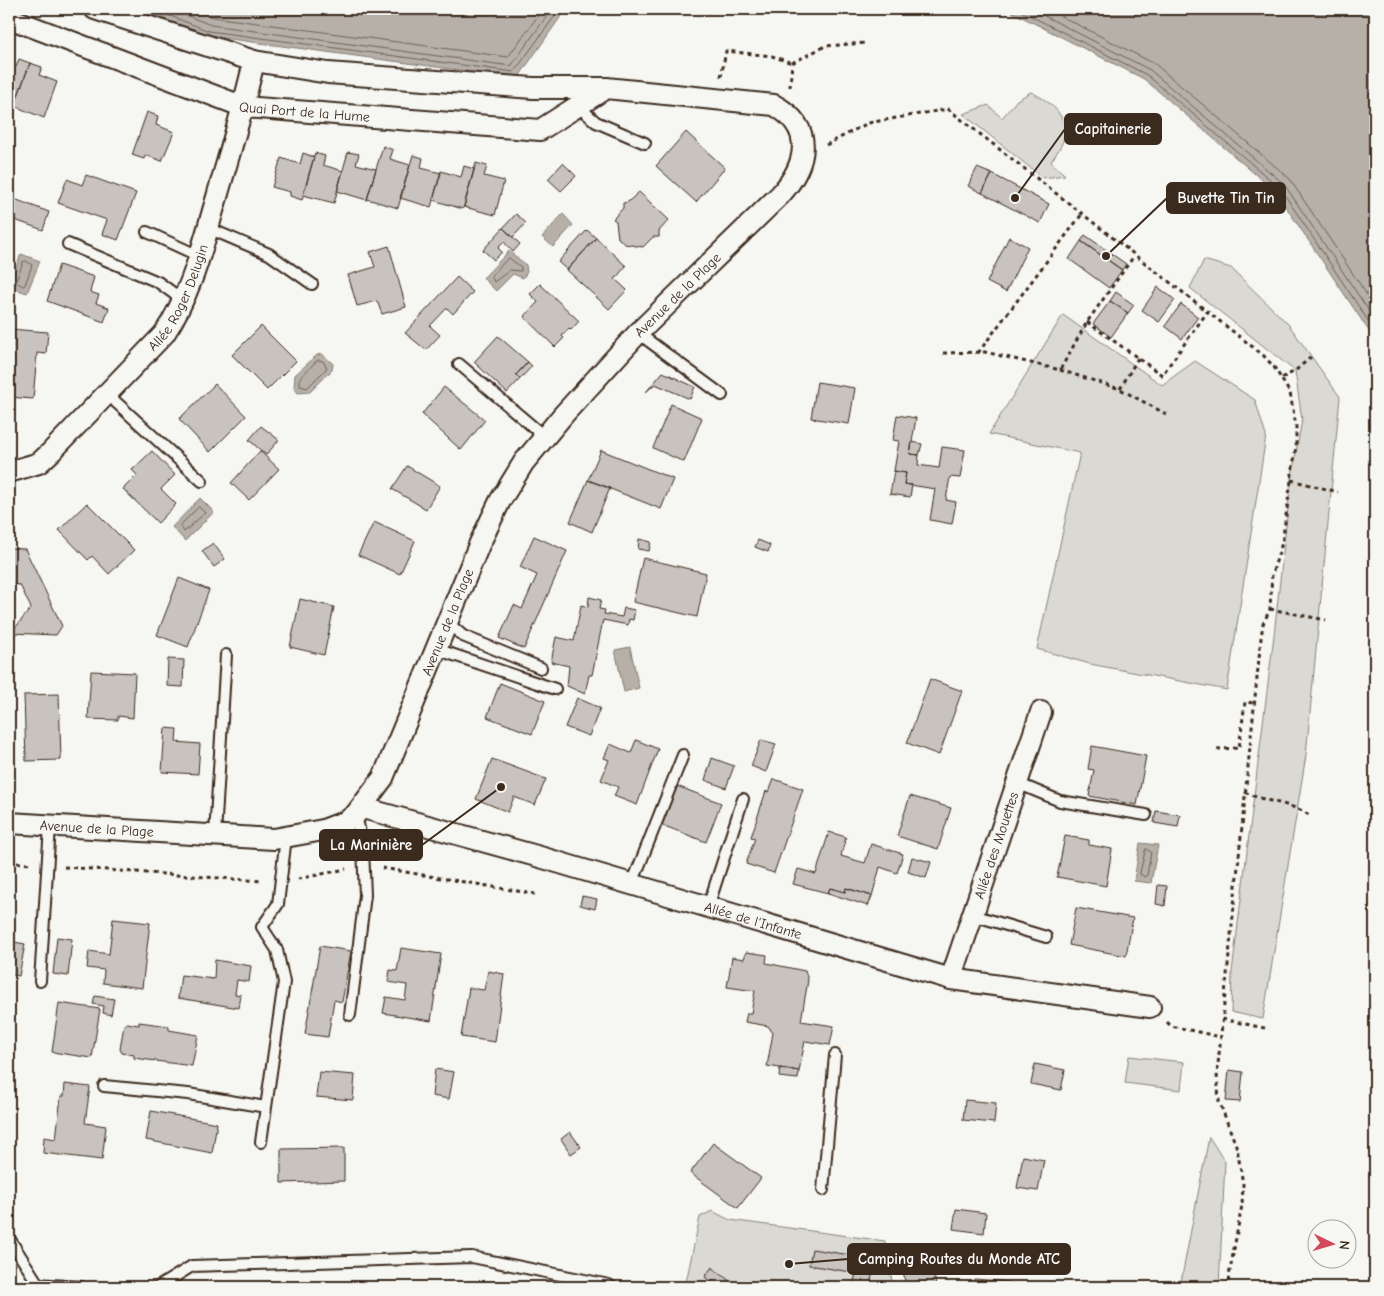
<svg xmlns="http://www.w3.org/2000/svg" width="1384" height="1296" viewBox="0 0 1384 1296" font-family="'Comic Neue',sans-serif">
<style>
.green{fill:#dad9d3;stroke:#8a8278}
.water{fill:#b6b0a9;stroke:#857a71}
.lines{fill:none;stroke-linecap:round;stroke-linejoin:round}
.shore{stroke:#6c6056;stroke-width:1}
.building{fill:#c8c3be;stroke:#3b2a1e}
.service-casing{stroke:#3b2a1e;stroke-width:14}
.minor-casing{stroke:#3b2a1e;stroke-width:24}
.path{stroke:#3b2a1e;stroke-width:3;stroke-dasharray:4 4;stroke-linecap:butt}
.service{stroke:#f6f6f2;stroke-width:10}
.minor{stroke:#f6f6f2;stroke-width:20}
.labels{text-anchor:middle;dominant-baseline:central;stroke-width:4.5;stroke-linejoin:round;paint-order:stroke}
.street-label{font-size:14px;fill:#3b2a1e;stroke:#f6f6f2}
.leader{fill:none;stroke:#3b2a1e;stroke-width:2}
.callout-dot{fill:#3b2a1e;stroke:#f6f6f2;stroke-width:2}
.callout{fill:#3b2a1e;stroke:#3b2a1e;stroke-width:2}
.callout-label{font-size:15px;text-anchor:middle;font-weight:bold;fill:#fff}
</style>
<rect width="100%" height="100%" fill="#f6f6f2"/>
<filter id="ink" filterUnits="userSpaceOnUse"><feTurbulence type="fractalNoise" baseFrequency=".02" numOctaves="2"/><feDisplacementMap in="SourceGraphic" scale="10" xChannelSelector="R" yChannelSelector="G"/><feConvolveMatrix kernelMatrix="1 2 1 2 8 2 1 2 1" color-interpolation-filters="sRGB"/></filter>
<g filter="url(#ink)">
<path class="green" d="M1031 92C1049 101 1068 114 1064 137 1063 145 1055 155 1051 162L1065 175 1043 178 963 114 988 105 1002 118 1017 100Z
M1204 260 1231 268 1289 325 1340 397 1306 755 1263 1019 1231 1012 1232 972 1274 635 1291 480 1302 420 1295 371 1190 288Z
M1063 315 1162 385 1195 361 1255 400 1266 436 1227 690 1090 664 1037 649 1080 453 989 434Z
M1129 1056 1184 1062 1181 1090 1125 1083Z
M1209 1137 1225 1162 1219 1287H1180Z
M712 1211 730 1220 885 1241 893 1287H685L700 1217Z"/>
<path class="water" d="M139 9H566L518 78 208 36Z
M1006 9H1375V340L1276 192 1144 79Z
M563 214 573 225 553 247 542 237Z
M509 251 526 265 527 272 523 278 513 274 496 291 483 278Z
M21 254 40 261 27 293 9 287Z
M322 354 333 364 332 370 310 392 298 393 294 388 295 375 317 355Z
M200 498 214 512 185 541 172 527Z
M630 647 639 688 624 692 615 650Z
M1140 843 1158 845 1151 883 1134 881Z"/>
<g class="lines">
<path class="shore" d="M152 9 209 31 514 72 560 9
M170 9 211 25 511 66 552 9
M190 9 213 17 508 57 543 9
M1017 9 1147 75 1280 188 1375 331
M1031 9 1150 70 1284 184 1375 320
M1047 9 1155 64 1289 178 1375 307
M509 258 521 267V271L510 270 494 282 491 276Z
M26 261 32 265 25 285 23 286 16 282 23 262Z
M318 360 323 361 327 368 307 388 300 386V378Z
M199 507 205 513 184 532 180 526Z
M1146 849 1151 852 1147 875 1145 877 1140 874Z"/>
</g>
<path class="building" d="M19 59 30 63 11 115 9 114V64L16 67Z
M30 63 42 67 39 75 57 82 44 118 14 106Z
M147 112 158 116 156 125 174 132 162 161 145 155 144 159 132 155Z
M686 132 725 168 696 202 656 166Z
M383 146 393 150 390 159 410 165 398 208 367 199Z
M348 152 359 154 356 164 376 169 367 200 337 191Z
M303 153 314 157 302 200 290 196V192L272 187 281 158 300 164Z
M315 153 325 156 323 165 343 171 334 203 303 195Z
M413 155 423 158 421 168 441 173 431 207 400 198Z
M476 163 487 166 484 176 504 181 495 215 464 207Z
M563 163 576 176 561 191 548 179Z
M464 166 474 169 463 209 433 200 441 171 461 177Z
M977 168 992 174 982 193 968 186Z
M992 174 1049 204 1040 223 982 193Z
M86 175 136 193 118 240 102 234 107 220 58 203 67 179 82 185Z
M639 192 669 220 659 231V237H653L643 247 625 244 618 238 616 221 613 219 623 208V203L628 202Z
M9 197 49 212 43 230 9 218Z
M516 214 526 223 513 237 503 228Z
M503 228 520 244 513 252 504 242 498 248 502 252 494 260 483 250Z
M587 230 596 238 567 270 558 262Z
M1085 235 1126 264 1122 270 1081 241Z
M1009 237 1028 247 1006 292 987 282Z
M596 238 626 266 615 279 627 290 609 309 567 270Z
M1081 241 1122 270 1109 288 1069 259Z
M389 246 406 307 382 314 377 301 357 306 348 275 375 267 370 252Z
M59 265 94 277 90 292 99 295 96 303 109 308 104 322 47 301Z
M457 277 473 292 453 314 447 308 430 326 440 335 426 350 405 333Z
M540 284 579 321 571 330 569 328 562 336 564 338 555 347 524 317 538 302 530 294Z
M1158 287 1175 300 1159 322 1142 310Z
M1116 292 1134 305 1128 313 1110 301Z
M1110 301 1128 313 1111 337 1093 324Z
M1181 304 1198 317 1182 339 1165 326Z
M261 326 296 361 267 390 232 355Z
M9 329 48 332 46 354 37 353 33 399 9 397Z
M498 336 528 362 516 375 520 379 507 393 474 362Z
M528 362 532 366 520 379 516 375Z
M663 372 695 387 690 399 655 384 646 392Z
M817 382 855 388 849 424 811 418Z
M215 384 246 416 210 452 179 419Z
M444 387 485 420 461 450 422 414Z
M671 404 702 418 684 462 653 448Z
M897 415 916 418 910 454 919 455 918 465 939 468 942 447 965 450 960 478 950 477 946 500 956 502 952 524 930 520 935 489 904 484 906 473 894 471 899 441 893 440Z
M261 426 279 440 266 455 249 440Z
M912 442 922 444 919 455 910 454Z
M601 450 673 479 661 509 588 480Z
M152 451 175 475 161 489 176 504 158 523 123 489 137 475 132 470Z
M260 451 279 469 249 500 231 483Z
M407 466 440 486 426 509 392 489Z
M894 471 906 473 904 484 912 485 910 497 890 494Z
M588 480 610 488 592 532 570 522Z
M87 503 134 550 109 574 92 556 88 560 59 530Z
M374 522 415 541 400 574 358 555Z
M534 536 567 551 524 649 499 638 514 605 522 609 537 575 520 567Z
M639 539 651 542 649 551 638 549Z
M758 540 770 545 768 552 755 547Z
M213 543 225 559 214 567 202 551Z
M9 548 25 549 62 626 56 635 11 633 31 608 20 585 9 584Z
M643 558 706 573 697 617 633 602Z
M179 578 209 590 188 647 157 635Z
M589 597 601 600 599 609 605 610 604 614 622 617 624 608 635 610 633 620 629 619 628 625 603 620 592 675H589L585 694 567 686 569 666 551 662 556 637 574 641 581 605 588 607Z
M300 599 334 607 324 655 290 647Z
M168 659 184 660 183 687 167 686Z
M91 671 135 673 133 718 118 716V720L88 719Z
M930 679 962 691 939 755 907 743Z
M500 683 545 701 532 734 487 717Z
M59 694 61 760 26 761 24 695Z
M577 698 600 708 589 736 565 727Z
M165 728 177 729 176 742 200 744 198 774 162 772Z
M636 740 658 749 637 805 614 796 618 787 601 780 609 760 604 758 610 744 631 753Z
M761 740 776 744 766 772 751 766Z
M1092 746 1146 756 1137 805 1089 796 1094 770 1088 769Z
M712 758 734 766 726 788 705 780Z
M492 759 546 779 535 805 514 797 508 812 476 799Z
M774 779 803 789 774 873 746 864 755 838 751 837 766 791 769 792Z
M677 786 721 803 706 842 662 825Z
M910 796 951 808 938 849 897 836Z
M1156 811 1180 815 1178 827 1154 823Z
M829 832 846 837 841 856 865 863 871 844 903 854 897 873 880 867 872 896 846 888 845 892 830 888 828 893 793 884 798 869 816 874Z
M1065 836 1089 840V845L1112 849 1106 886 1057 877Z
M912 857 931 862 926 878 908 872Z
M1158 885 1167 886 1165 906 1156 904Z
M830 888 845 892 846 888 872 896 868 906 828 893Z
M582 896 597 899 595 909 580 905Z
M1076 908 1133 918 1126 956 1069 945Z
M113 919 150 923 142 988 103 983 104 970 87 968 89 951 109 954Z
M57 937 72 939 68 976 53 974Z
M9 941 25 944 19 976 9 974Z
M320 946 351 951 342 1002 334 1000 328 1037 305 1034Z
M401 948 441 954 431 1021 383 1013 386 997 405 1000 407 985 388 982 390 970 397 971Z
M746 952 767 955 766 963 805 971 808 980 801 1021 834 1026 830 1045 805 1041 799 1071 767 1066 773 1033 768 1026 745 1022 747 1013H751L755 991 727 987 732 957 744 959Z
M215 960 251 966 249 982 237 980 235 994 241 995 239 1008 178 998 181 975 214 979Z
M488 971 504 974 495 1042 461 1037 469 988 484 990Z
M95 996 114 999 111 1015 103 1013 104 1006 93 1004Z
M59 1003 100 1009 92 1058 52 1052Z
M139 1022 169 1026V1030L198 1035 192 1066 134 1058V1055L122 1053 120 1049 124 1025 127 1023 139 1025Z
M1035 1064 1065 1070 1061 1090 1031 1084Z
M780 1068 799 1071 798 1079 779 1077Z
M435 1069 454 1072 449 1099 432 1096Z
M1229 1070 1243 1072 1240 1102 1226 1101Z
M319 1072 355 1075 353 1100 316 1097Z
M65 1084 90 1087 85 1123 106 1126 102 1160 43 1153 44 1137 56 1139 61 1096H64Z
M965 1100 996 1103 994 1123 963 1120Z
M151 1111 217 1123 212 1153 146 1140Z
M570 1132 581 1147 571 1154 561 1139Z
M713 1143 761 1178 738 1208 690 1173Z
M344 1148V1181L281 1183V1149Z
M1023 1156 1044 1160 1038 1191 1017 1188Z
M956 1209 986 1213 984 1233 953 1229Z
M812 1249 875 1259 870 1287H853L856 1273 809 1265Z
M932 1260 936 1287H906L902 1264Z
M712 1267 731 1282 727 1287H718L705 1277Z
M974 1279 1009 1282V1287H973Z
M1028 1284 1057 1287H1028Z"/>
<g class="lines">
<defs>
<path id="service" d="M578 106 596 122 645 143
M208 228 269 254 312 284
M147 232 199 256
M68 244 158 282 184 301
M638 333 722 395
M459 364 545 437
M107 394 202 481
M447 622 463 636 541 668
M436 649 555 689
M1017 783 1060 801 1146 815
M215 835 226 655
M632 884 683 755
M708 907 743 799
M973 915 1046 937
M40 981 50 826
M350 1015 365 895 363 848 356 814
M104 1086 188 1094 266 1107
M261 1142 284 982 277 950 262 927 278 904 286 837
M823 1190 835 1055
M9 1238 38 1284 81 1287
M158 1287 192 1266 472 1257 609 1285 611 1287"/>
<g id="minor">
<path id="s1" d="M9 18 244 107 540 130 606 88"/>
<path id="s2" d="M9 472 39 463 51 452 164 334C192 293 203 244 217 197 230 151 244 107 254 61"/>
<path id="s3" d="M363 808 540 857 951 979 1150 1007"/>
<path id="s4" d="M9 823 274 839 323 830 347 821 356 814 383 778 479 545 500 501 524 462 564 414 638 333 780 195C807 165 816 128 774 105L606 88H533L328 73 254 61 95 9"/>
<path id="s5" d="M951 979 1041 712"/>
</g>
</defs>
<use href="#service" class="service-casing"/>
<use href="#minor" class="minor-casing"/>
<path class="path" d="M721 77 726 51 772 56 792 63
M790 87 792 63 825 46 866 43
M826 145 868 123 948 109 1263 355 1274 367 1290 393 1296 426V446L1282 543 1272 574 1270 609 1263 624 1261 638 1217 1074 1219 1101 1237 1148 1243 1184 1242 1205 1227 1287
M1087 322 1162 375 1208 311
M943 353 985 352 1060 370 1087 322 1134 256
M978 353 1082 214
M1060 370 1120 389 1166 414
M1282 378 1295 371 1311 357
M1120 389 1138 358
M1291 480 1338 492
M1270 609 1326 620
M1217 749 1239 748 1245 702 1254 703
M1245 792C1266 803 1290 802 1309 815
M9 862 31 864
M64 867 262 881
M382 868 535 894
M298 879 346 869
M1222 1019 1269 1029
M1167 1022 1171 1026 1221 1037"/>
<use href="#service" class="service"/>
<use href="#minor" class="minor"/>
</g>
</g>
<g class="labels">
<g class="street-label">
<text stroke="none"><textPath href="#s1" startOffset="312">Quai Port de la Hume</textPath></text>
<text stroke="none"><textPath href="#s4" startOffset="971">Avenue de la Plage</textPath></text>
<text stroke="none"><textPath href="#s2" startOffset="250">Allée Roger Delugin</textPath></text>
<text stroke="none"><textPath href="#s4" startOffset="566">Avenue de la Plage</textPath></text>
<text stroke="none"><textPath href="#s4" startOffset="88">Avenue de la Plage</textPath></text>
<text stroke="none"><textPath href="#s5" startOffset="141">Allée des Mouettes</textPath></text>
<text stroke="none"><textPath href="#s3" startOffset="406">Allée de l'Infante</textPath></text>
</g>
</g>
<path class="leader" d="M1015 198L1065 129M1106 256L1167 198M501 787L422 845M789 1264L848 1259"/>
<g class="callout-dot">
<circle cx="1015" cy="198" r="5"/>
<circle cx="1106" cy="256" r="5"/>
<circle cx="501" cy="787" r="5"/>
<circle cx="789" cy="1264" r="5"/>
</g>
<g class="callout">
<rect x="1065" y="114" width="96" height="30" rx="5"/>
<rect x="1167" y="183" width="118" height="30" rx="5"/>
<rect x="320" y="830" width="102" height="30" rx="5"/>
<rect x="848" y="1244" width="222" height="30" rx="5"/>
</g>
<g class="callout-label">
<text x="1113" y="134">Capitainerie</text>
<text x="1226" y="203">Buvette Tin Tin</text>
<text x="371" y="850">La Marinière</text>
<text x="959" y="1264">Camping Routes du Monde ATC</text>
</g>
<rect width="1384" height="1296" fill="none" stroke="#f6f6f2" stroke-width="30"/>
<rect x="15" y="15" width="1354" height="1266" fill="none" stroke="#3b2a1e" stroke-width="2" filter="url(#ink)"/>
<g transform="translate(1332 1244) rotate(95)"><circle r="24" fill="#f6f6f2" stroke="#aba49d"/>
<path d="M0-4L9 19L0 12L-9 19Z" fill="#d1495b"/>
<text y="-8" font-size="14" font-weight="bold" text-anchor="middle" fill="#3b2a1e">N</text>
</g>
</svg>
